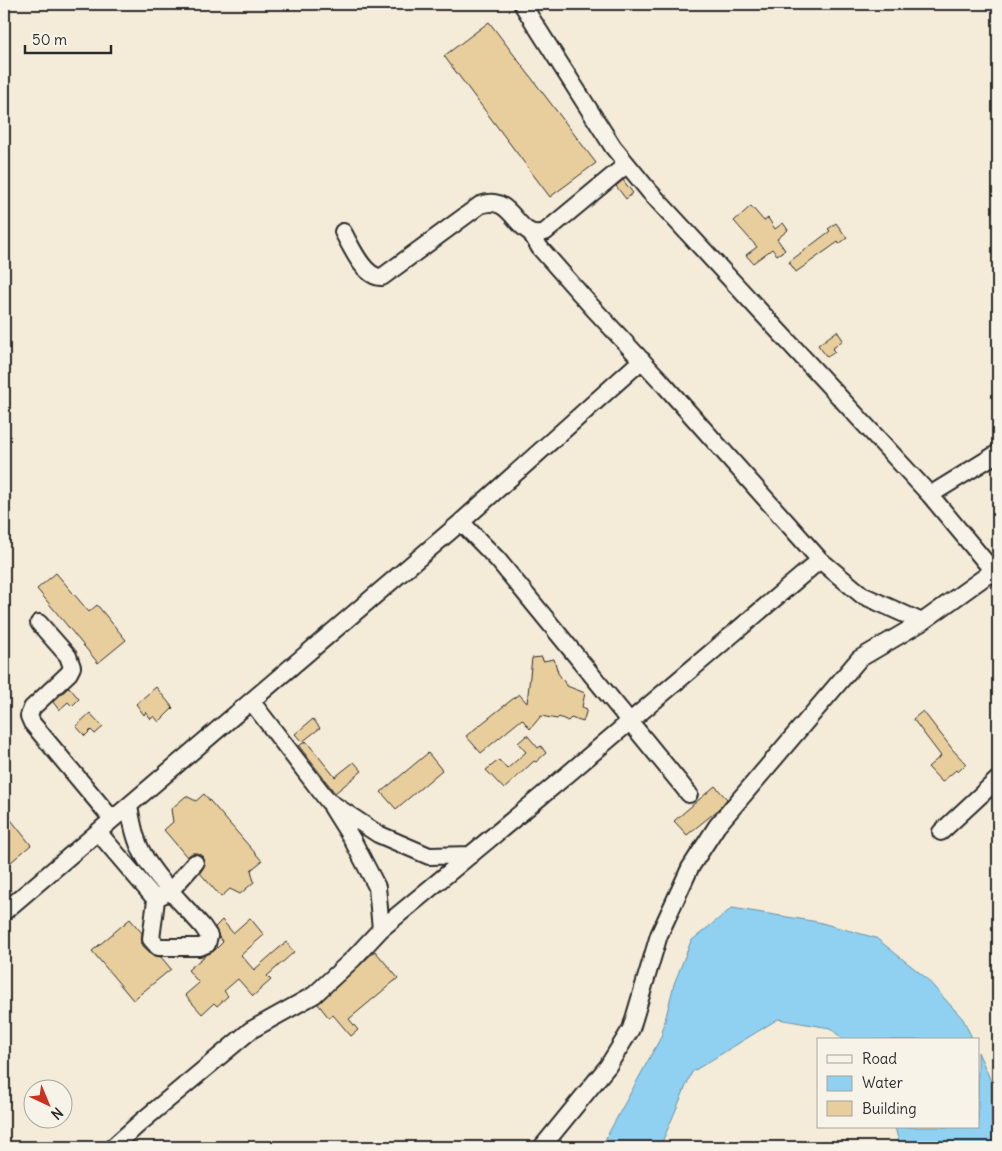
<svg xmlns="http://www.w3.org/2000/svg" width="1002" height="1151" viewBox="0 0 1002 1151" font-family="Delius,sans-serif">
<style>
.water{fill:#90d1f2;stroke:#688fa2}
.building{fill:#e9ce9d;stroke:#2b2b2b}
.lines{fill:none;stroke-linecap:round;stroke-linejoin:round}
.minor-casing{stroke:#2b2b2b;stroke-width:20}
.minor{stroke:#f7f3e8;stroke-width:16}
</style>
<rect width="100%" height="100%" fill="#f4ecd9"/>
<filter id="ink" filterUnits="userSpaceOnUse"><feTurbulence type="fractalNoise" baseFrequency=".02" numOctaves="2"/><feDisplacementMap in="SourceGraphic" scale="10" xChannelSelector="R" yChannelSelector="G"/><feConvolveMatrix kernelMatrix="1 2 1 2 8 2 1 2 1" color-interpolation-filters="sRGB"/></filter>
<g filter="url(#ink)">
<path class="water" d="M732 908 818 922 876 938 925 977 963 1019 973 1040H844L830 1028 778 1019 692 1072 660 1147H601L661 1037 674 984 691 941Z
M978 1052 991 1081 993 1147H900L895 1127H978Z"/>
<path class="building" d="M489 22 596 163 550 197 444 56Z
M623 180 633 193 626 199 616 186Z
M751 206 764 221 768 218 775 229 783 223 788 230 777 239 785 250 777 255 772 249 753 263 746 255 757 247 734 221Z
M836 223 847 238 839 244 838 242 796 272 789 262 830 231 828 229Z
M837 331 843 340 832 349 835 352 827 357 818 345Z
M56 573 89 612 97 605 126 640 98 663 37 589Z
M542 657 543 661 554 659 558 673 567 686 585 693 582 707 587 709 583 722 571 718 568 721 559 717 557 719 541 716 530 729 522 719 481 753 466 736 519 694 527 703 532 658Z
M69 687 79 699 72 706 68 702 59 710 53 702Z
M156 687 173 708 159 722 154 716 151 719 146 712 144 715 136 704Z
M923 711 953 750 966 764 958 772 956 770 942 782 928 767 941 756 913 719Z
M90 713 103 727 95 734 91 730 85 736 76 726Z
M313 719 320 728 302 742 295 734Z
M527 735 538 748 541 746 546 753 536 762 534 761 504 789 486 770 499 760 507 769 526 752 518 743Z
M306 741 335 777 354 762 362 771 335 793 299 746Z
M428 753 442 770 396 809 381 792Z
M715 786 727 799 718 810 687 835 674 821Z
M204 794 262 861 251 870 254 882 240 894 230 889 221 897 200 873 205 865 202 856 197 853H192L187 857 164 830 173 822 171 809 186 796 196 801Z
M4 811 31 845 4 868Z
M250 918 264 935 241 955 254 970 286 942 294 952 267 976 271 980 253 996 238 979 224 991 228 996 217 1006 214 1003 202 1014 185 995 199 983 188 970 206 955 214 951 223 942 219 937 215 927 222 920 233 933Z
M130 919 142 933 141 942 143 946 154 956 161 957 171 969 133 1000 92 951Z
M375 951 398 978 349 1019 358 1030 351 1036 333 1015 329 1018 318 1004Z"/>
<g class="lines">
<defs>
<path id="minor" d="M522 4 613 147 649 191 930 495 998 577
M343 232C351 246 364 278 382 277L480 205C515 192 515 242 545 232L627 164
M531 233 540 248 592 307 660 380 820 560 862 595 922 622 993 571
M930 495 998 453
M461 522 498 560 689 794
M39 623 68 656 72 667 69 673 32 708 29 716 32 723 112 819
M251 701 328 801 378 834 429 856 471 855
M332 807 352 839 377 887 381 929
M98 832 156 900 151 939 158 947H200L207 944 209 936 203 927C184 905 157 880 143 854 135 840 132 822 129 806
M941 832 998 779
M161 896 171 890 195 863
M4 912 461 522 642 360
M113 1147 141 1122 251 1030 314 995 353 959 381 929 568 774 820 560
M542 1147 608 1066 631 1029 659 935 690 868 717 826 859 659 922 622"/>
</defs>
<use href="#minor" class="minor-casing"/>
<use href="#minor" class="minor"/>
</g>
</g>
<rect width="1002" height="1151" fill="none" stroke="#f7f3e8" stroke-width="20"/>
<rect x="10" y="10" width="982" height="1131" fill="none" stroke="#2b2b2b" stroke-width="2" filter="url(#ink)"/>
<rect x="817" y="1038" width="162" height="90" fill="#f7f3e8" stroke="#a5a39c"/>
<rect x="827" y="1055" width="25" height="8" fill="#f7f3e8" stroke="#a5a39c"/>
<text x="862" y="1064" font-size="15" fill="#2b2b2b">Road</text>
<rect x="827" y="1076" width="25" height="15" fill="#90d1f2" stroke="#a5a39c"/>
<text x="862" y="1088" font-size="15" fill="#2b2b2b">Water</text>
<rect x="827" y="1101" width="25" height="15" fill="#e9ce9d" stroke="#a5a39c"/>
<text x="862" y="1114" font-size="15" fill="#2b2b2b">Building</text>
<g transform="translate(48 1104) rotate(136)"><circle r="24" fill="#f7f3e8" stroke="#a5a39c"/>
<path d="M0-4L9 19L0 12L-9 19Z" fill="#c8321e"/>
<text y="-8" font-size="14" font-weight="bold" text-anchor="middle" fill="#2b2b2b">N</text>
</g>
<path d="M25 45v8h86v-8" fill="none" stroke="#2b2b2b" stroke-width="2.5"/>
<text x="32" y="45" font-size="15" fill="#2b2b2b" stroke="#f7f3e8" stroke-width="4" paint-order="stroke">50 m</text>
</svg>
